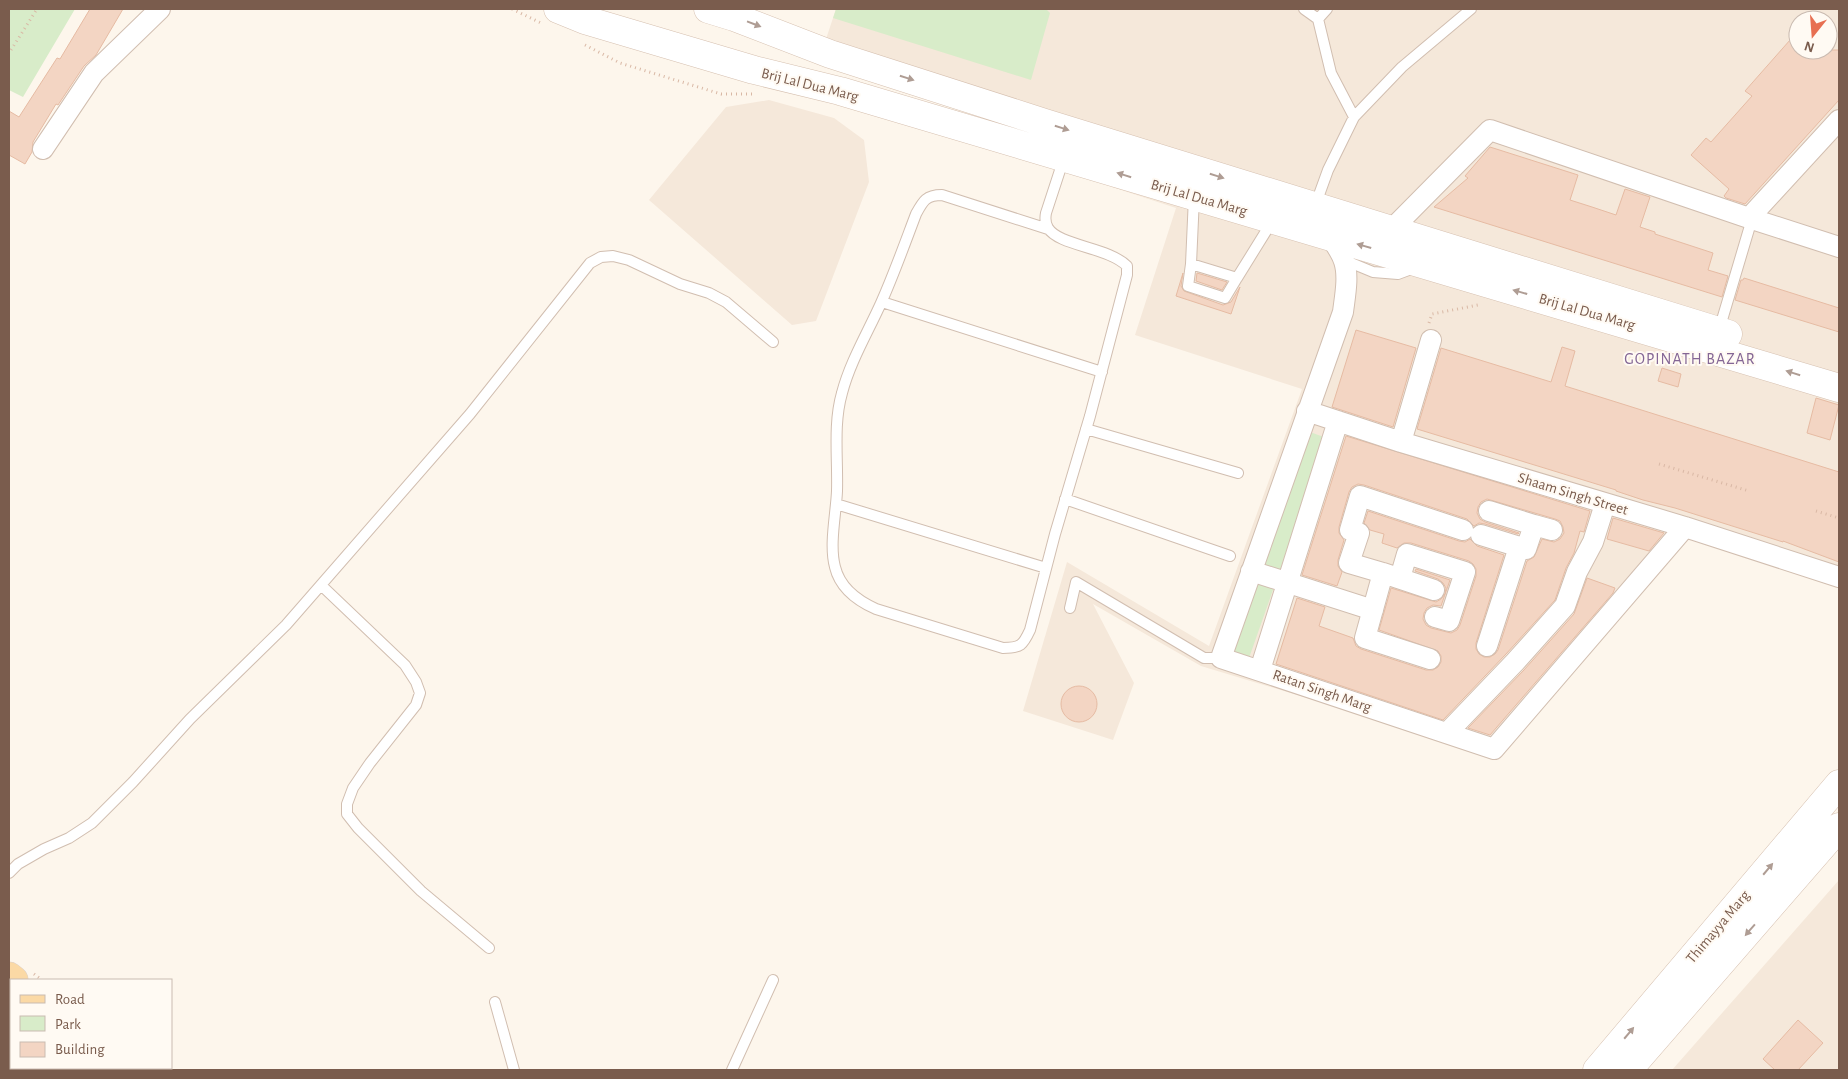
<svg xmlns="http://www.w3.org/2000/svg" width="1848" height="1079" viewBox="0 0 1848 1079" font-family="'Alegreya Sans',sans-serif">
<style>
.residential{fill:#f5e8da;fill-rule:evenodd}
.green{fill:#d8ecc9}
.building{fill:#f3d5c3;stroke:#e6bba3}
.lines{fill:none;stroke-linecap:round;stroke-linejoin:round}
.lane-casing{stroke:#d1beb0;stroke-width:12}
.street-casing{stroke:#d1beb0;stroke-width:22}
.secondary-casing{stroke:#d6c0b0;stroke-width:29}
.primary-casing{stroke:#dad1cd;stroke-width:29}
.path{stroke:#d9b8a5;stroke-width:3;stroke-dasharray:1 4;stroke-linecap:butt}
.lane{stroke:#fff;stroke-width:10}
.street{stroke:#fff;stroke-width:20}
.secondary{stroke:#fff;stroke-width:28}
.primary{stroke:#fbd9a5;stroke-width:28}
.oneway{fill:#af9d94}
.labels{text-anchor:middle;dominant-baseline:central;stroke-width:4;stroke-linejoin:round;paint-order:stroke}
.street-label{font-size:15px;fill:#7a5c4d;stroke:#fffaf3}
.neighbourhood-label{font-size:16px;letter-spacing:1px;fill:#846695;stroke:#fffaf3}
</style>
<rect width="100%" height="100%" fill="#fdf6ec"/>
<path class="residential" d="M836 9H1839V584L1686 534 1499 756 1201 666 1093 604 1134 683 1113 740 1023 711 1067 562 1209 646 1302 389 1135 335 1176 208 1112 187 1128 136 826 39ZM1798 20H1828V50H1798Z
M769 100 834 118 864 140 869 182 816 321 792 325 649 200 726 107Z
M1839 880V1070H1672Z"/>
<path class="green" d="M9 9H75L23 97 9 90Z
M836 9H1046L1050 13 1031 80 833 18Z
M1307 431 1324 437 1280 570 1262 565Z
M1254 579 1274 587 1249 658 1229 651Z"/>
<path class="building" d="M90 9H123L96 55 84 66 58 105 56 104 33 142 32 152 25 164 9 155V111L19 117 57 58 60 59Z
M1798 31V50H1839V100L1745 204 1726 198 1724 196 1729 189 1691 155 1706 138 1711 142 1752 96 1745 91Z
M1490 147 1578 175 1570 200 1592 207 1616 215 1625 189 1650 197 1640 227 1655 232V234L1713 253 1708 270 1728 276 1722 297 1434 207 1468 178 1465 176Z
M1183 273 1181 286 1184 291 1223 305 1231 302 1240 287 1231 314 1176 296Z
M1197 273 1227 282 1222 290 1196 281Z
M1744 278 1839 308V332L1735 300 1741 280H1743Z
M1356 330 1416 348 1393 427 1332 407Z
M1562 347 1575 351 1565 386 1839 472V562L1783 541V542L1675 508 1643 500 1616 491V490L1417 429 1441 348 1551 382Z
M1662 368 1681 374 1678 387 1658 381Z
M1816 398 1839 405 1830 440 1807 433Z
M1346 436 1590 511 1584 532 1580 531 1574 553 1566 568 1555 600 1506 654 1443 720 1276 664 1297 598 1325 607 1319 626 1353 638 1356 646 1361 649 1426 670H1433L1438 667 1441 662V656L1438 651 1379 630 1391 588 1436 602 1441 599 1445 594 1446 588 1443 583 1438 579 1415 571 1416 569 1450 580 1441 606 1433 605 1427 608 1424 613 1423 619 1426 625 1431 628 1451 633 1457 630 1460 625 1476 576V569L1473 564 1469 561 1411 543H1404L1397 548 1382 543 1384 534 1370 530 1364 523 1368 511 1459 541 1465 542 1470 539 1477 546 1504 555 1476 643V649L1479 654 1484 657H1490L1495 654 1498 650 1527 561 1534 557 1542 539 1554 542 1560 539 1564 533 1563 527 1560 521 1555 519 1487 499 1481 502 1478 507 1477 513 1480 519 1485 522 1519 533 1518 534 1485 524 1479 523 1474 526 1467 519 1364 485 1358 484 1352 487 1349 492 1339 527V533L1344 540 1338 560V566L1342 572 1337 586 1302 575Z
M1613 518 1664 533 1649 551 1607 539Z
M1587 578 1615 588 1613 593 1490 735 1468 728 1524 670 1574 614Z
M1061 704a18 18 0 1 1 36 0a18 18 0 1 1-36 0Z
M1798 1020 1823 1043 1798 1070H1775L1763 1059Z"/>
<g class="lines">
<defs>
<path id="lane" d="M1304 9 1318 19 1331 73 1354 117 1328 170 1315 206
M1318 19 1327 9
M1354 117 1402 67 1471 9
M1194 197 1191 264 1237 278 1273 220
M1048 229 942 195C926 195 923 201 916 214 905 243 894 274 881 303 868 332 850 362 842 393 833 424 838 459 837 491 836 514 829 545 835 567 840 588 858 601 876 609L1003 648C1021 648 1023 645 1030 630L1055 534 1090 416 1127 275V266C1108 247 1059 246 1048 228 1045 223 1045 218 1046 213L1064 158
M1344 260 1373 272 1398 274 1414 268
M1191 264 1188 286 1225 298 1237 278
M882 302 1102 372
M1719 330 1752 219
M1086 429 1238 473
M1065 499 1230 556
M836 504 1046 568
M321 585 405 665 416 682 420 693 416 705 370 763 353 788 347 804V814L358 828 421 891 489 948
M1070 608 1076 582 1204 658H1221
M9 873 18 864 44 849 69 838 92 823 133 782 190 719 286 625 470 414 590 263 601 257 613 256 629 260 680 284 709 293 726 302 773 342
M495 1002 514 1070
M732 1070 773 980"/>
<path id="street" d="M43 149 94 73 160 9
M1749 218 1839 120
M1391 230 1490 130 1749 218 1839 247
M1330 236C1335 244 1341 252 1344 261 1349 276 1345 296 1343 312L1221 658 1494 749 1685 527
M1307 411 1401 442 1685 527 1839 577
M1401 442 1431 340
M1534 525 1552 530
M1481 535 1526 549 1534 525 1489 511
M1251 571 1373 610
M1383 573 1349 563 1359 533 1350 530 1360 496 1463 530
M1400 578 1407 554 1465 572 1449 621 1435 617
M1487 646 1519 547
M1430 659 1365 638 1383 573 1434 590
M1260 670 1338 421
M1447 733 1515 662 1565 606 1577 572 1593 542 1605 504"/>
<path id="secondary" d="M558 9 585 20 754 70 840 91 1839 388
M708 9 734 17 830 54 1045 123 1728 334
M1597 1070 1839 784
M1628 1070 1839 827"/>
<path id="primary" d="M9 976 14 980
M9 1010 11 1012
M76 1068 79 1070
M116 1068 119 1070"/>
</defs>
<use href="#lane" class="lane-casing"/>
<use href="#street" class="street-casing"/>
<use href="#secondary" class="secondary-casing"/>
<use href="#primary" class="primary-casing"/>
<path class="path" d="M512 9 541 23
M585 45 620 63 721 94H754
M11 50 37 9
M1429 323 1432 314 1478 305
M1659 464 1749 491
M1816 511 1839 518
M34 974 42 980"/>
<use href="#lane" class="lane"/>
<use href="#street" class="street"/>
<use href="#secondary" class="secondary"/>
<use href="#primary" class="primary"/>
</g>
<defs><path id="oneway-solid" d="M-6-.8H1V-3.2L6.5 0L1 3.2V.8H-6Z" transform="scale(1.25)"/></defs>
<g class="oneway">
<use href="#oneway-solid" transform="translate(754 24) rotate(21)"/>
<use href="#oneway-solid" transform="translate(907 78) rotate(18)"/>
<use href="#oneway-solid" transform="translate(1062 128) rotate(17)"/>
<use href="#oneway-solid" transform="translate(1124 175) rotate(-163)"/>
<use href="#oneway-solid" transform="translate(1217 176) rotate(17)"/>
<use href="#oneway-solid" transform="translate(1364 246) rotate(-164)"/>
<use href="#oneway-solid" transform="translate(1520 292) rotate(-164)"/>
<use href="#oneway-solid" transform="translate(1793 373) rotate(-163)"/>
<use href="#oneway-solid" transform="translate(1768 869) rotate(-50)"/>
<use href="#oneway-solid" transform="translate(1750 930) rotate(131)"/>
<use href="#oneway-solid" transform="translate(1629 1033) rotate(-50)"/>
</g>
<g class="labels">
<g class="street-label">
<text transform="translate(810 85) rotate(14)">Brij Lal Dua Marg</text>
<text transform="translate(1199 198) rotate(16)">Brij Lal Dua Marg</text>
<text transform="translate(1587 312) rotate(16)">Brij Lal Dua Marg</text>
<text transform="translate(1573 494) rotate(17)">Shaam Singh Street</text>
<text transform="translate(1322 691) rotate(19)">Ratan Singh Marg</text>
<text transform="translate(1718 927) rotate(-50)">Thimayya Marg</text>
</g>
<g class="neighbourhood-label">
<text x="1690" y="359">GOPINATH BAZAR</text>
</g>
</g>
<rect width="1848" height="1079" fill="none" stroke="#7a5c4d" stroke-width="20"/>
<rect x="10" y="979" width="162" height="90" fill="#fffaf3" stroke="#cabbb1"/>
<rect x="20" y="995" width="25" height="8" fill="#fbd9a5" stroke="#cabbb1"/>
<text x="55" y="1004" font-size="15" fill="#7a5c4d">Road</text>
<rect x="20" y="1016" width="25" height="15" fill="#d8ecc9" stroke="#cabbb1"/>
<text x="55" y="1029" font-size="15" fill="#7a5c4d">Park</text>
<rect x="20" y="1042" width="25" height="15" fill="#f3d5c3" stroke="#cabbb1"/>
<text x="55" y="1054" font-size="15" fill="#7a5c4d">Building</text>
<g transform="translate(1813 35) rotate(197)"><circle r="24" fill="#fffaf3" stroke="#cabbb1"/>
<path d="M0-4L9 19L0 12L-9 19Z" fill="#e76f51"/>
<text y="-8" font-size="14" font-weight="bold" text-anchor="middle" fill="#7a5c4d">N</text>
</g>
</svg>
